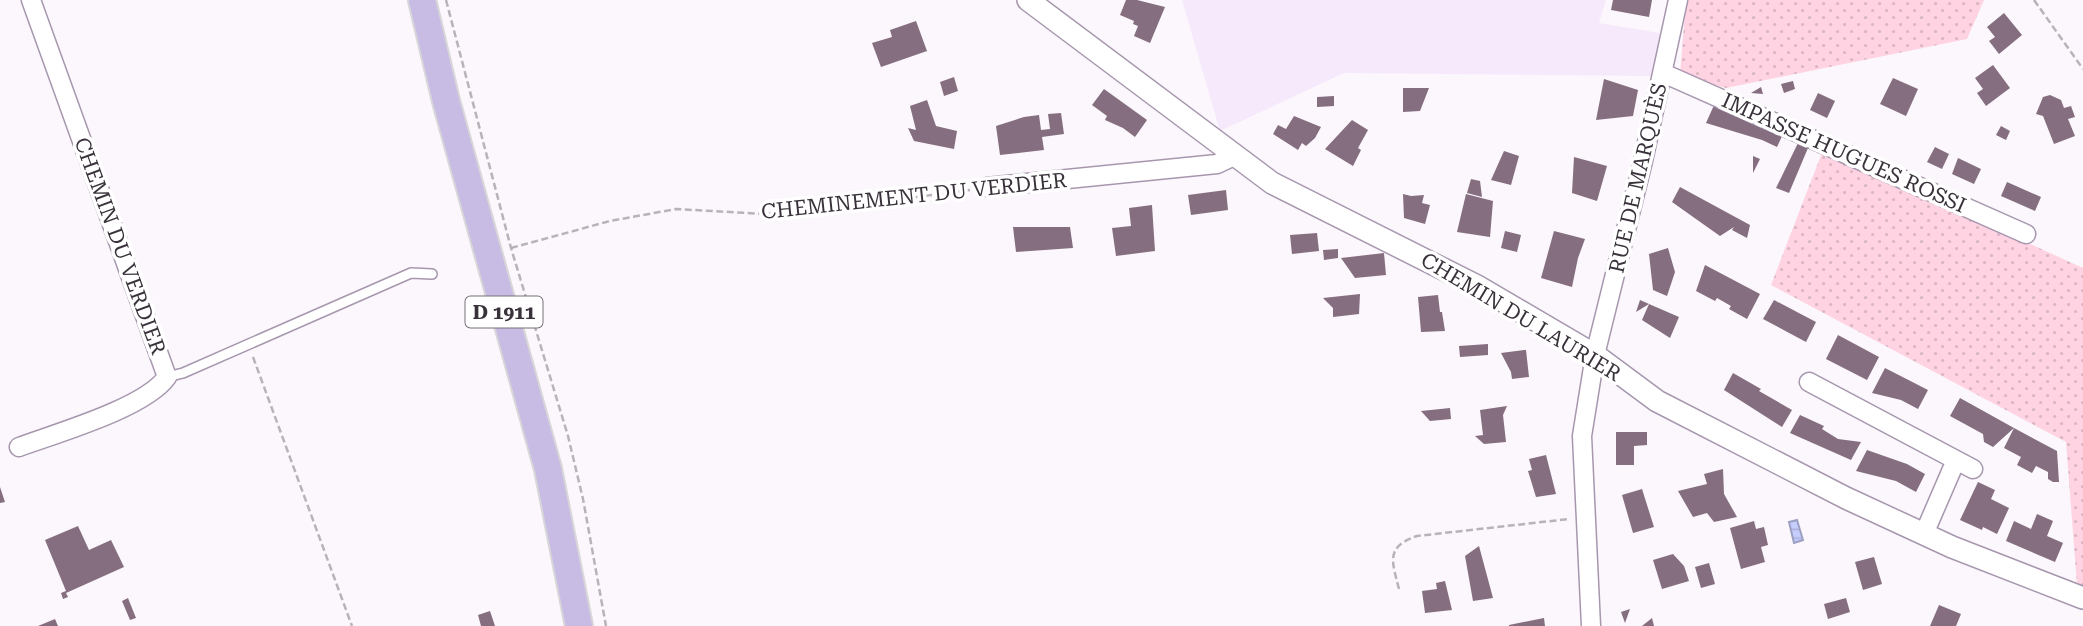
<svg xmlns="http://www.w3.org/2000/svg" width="2083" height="626" viewBox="0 0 2083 626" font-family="'Roboto Serif',serif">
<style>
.built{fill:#f6e9fc}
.grass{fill:url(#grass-dots)}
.water{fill:url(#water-rules);stroke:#9c9fc3;stroke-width:2}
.building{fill:#856e7f}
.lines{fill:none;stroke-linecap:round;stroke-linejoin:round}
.service-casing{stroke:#a797ae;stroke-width:12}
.minor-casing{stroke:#a797ae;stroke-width:21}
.tertiary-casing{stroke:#a797ae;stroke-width:24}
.primary-casing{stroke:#d7d6d8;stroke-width:30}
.path{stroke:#b8b3b9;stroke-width:2.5;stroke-dasharray:7 3.5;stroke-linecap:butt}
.service{stroke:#fff;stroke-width:9}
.minor{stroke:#fff;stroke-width:18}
.tertiary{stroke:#fff;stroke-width:21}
.primary{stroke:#c8bce4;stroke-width:26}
.labels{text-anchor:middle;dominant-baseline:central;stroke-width:7;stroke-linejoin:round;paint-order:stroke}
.shield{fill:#fff;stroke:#747076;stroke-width:2}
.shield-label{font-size:19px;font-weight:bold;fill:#39323b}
.street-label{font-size:21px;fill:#39323b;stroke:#fff}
</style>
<defs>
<pattern id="grass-dots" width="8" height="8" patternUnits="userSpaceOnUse" patternTransform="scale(1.75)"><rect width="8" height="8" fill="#ffd3e2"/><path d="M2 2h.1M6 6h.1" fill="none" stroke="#dbb6c3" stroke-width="1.8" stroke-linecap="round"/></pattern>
<pattern id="water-rules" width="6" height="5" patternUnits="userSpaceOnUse" patternTransform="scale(1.75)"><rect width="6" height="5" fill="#c6cefd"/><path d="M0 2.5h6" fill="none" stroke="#abb1da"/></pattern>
</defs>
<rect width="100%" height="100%" fill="#fbf7fc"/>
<path class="built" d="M1182 0H1606L1599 23 1660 33 1653 76 1344 73 1220 131Z"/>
<path class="grass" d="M1686 0H1984L1967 39 1726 88 1680 75Z
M1823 150 2083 268V588L2077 585 2066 442 1771 285Z"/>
<path class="water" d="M1797 520 1803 540 1794 543 1789 522Z"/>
<path class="building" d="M1126 0H1137L1165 7 1150 43 1134 36 1138 26 1133 24 1134 21 1120 15Z
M1613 0H1652L1649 17 1611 10Z
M2004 13 2022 35 1999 54 1989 41 1995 37 1987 27Z
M916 21 927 51 881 67 872 43 892 37 890 30Z
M1993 65 2010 88 1986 106 1977 93 1983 89 1975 78Z
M954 77 958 91 944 96 940 82Z
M1893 78 1918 89 1906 116 1880 104Z
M1604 79 1638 90 1633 116 1596 120Z
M1793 81 1795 89 1784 93 1781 84Z
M1761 87 1763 94 1751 93Z
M1403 88H1429L1420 111 1403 112Z
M1104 89 1147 120 1135 137 1123 128 1105 120 1107 116 1092 105Z
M1818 93 1835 101 1827 118 1810 110Z
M2050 95 2061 100 2064 108 2071 106 2075 117 2068 119 2075 136 2054 144 2043 116 2036 114 2043 97Z
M1334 96V106L1317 107V97Z
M927 100 936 126 957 131 954 149 914 141 908 128 916 130 910 106Z
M1715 103 1783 134 1777 147 1762 140 1706 123Z
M1061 113 1064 134 1042 137 1044 150 1000 155 996 126 1024 117 1039 115 1041 130 1050 129 1048 114Z
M1294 116 1321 127 1315 138 1306 146 1302 143 1298 150 1273 134 1278 125 1286 129Z
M1352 120 1368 130 1358 148 1361 150 1353 166 1325 149Z
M2001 126 2010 131 2006 140 1996 135Z
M1798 143 1808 148 1789 193 1776 188Z
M1935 147 1949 154 1942 169 1927 162Z
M1504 151 1519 156 1511 185 1491 180Z
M1753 156 1760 159 1753 173Z
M1574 157 1607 166 1597 201 1572 193Z
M1958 158 1981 169 1974 184 1952 174Z
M1471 179 1480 181 1482 197 1467 193Z
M2007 182 2041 197 2035 211 2001 196Z
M1680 187 1750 225 1747 238 1732 230 1734 227 1720 236 1672 202Z
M1226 190 1228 210 1191 215 1188 195Z
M1403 194 1411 196 1424 195 1422 203 1430 205 1425 224 1404 218Z
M1466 194 1493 201 1490 237 1457 232Z
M1152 205 1155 251 1116 256 1112 228 1131 226 1129 208Z
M1013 227H1070L1073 248 1016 252Z
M1505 231 1521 235 1517 252 1501 248Z
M1554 231 1585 239 1578 258 1572 287 1541 278Z
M1317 233 1319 251 1292 254 1290 235Z
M1668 248 1675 272 1667 296 1653 290 1649 254Z
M1338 249V258L1324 260 1323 250Z
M1384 253 1386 275 1355 278 1341 258Z
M1705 265 1760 294 1747 319 1729 309 1731 306 1717 298 1715 301 1696 291Z
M1360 294 1359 314 1333 317V308L1323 298Z
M1438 295 1440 312H1442L1445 331 1421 332 1418 297Z
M1640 300 1649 304 1679 317 1670 338 1642 320 1649 304 1636 312Z
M1774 300 1816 322 1806 342 1763 319Z
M1838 335 1879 357 1867 380 1826 359Z
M1488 344V355L1460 357 1459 346Z
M1524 350H1526L1529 377 1512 379 1511 372 1501 353Z
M1885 368 1928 390 1918 409 1901 400 1872 393Z
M1733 373 1761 389 1759 391 1792 410 1782 427 1724 390Z
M1960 398 2014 428 1993 447 1984 442 1983 434 1950 416Z
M1507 406 1503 415 1506 442 1484 444 1475 436 1483 435 1480 410Z
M1450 408 1451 419 1430 421 1421 411Z
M1800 415 1824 426 1822 429 1838 439 1861 442 1851 460 1790 433Z
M2014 428 2057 451 2059 482H2053L2048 479V472L2036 466 2032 473 2017 465 2021 457 2004 448Z
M1616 432H1647V445L1634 446V465H1616Z
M1867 450 1907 464 1925 474 1916 492 1896 481 1856 471Z
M1546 455 1556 494 1536 497 1528 471 1532 470 1529 459Z
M1723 469 1724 494 1737 517 1714 522 1707 513 1693 517 1678 491 1707 484 1704 474Z
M1978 482 1995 490 1991 499 2009 508 1997 534 1983 527 1982 530 1960 520Z
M0 487 5 502 0 503Z
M1642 489 1654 527 1633 533 1622 495Z
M2037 514 2053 521 2047 536 2063 543 2055 562 2006 541 2014 521 2031 529Z
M1754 521 1756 529 1764 527 1768 545 1761 547 1765 562 1741 569 1730 528Z
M78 526 89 550 111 540 124 567 66 593 68 597 63 599 61 593 66 591 45 540Z
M1479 546 1493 598 1473 601 1465 556Z
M1673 554 1684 566 1689 581 1662 589 1653 560Z
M1874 557 1882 584 1863 590 1855 562Z
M1709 563 1715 584 1701 588 1695 567Z
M1445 581 1452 610 1425 613 1422 591 1437 589 1436 583Z
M128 598 136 618 130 620 122 601Z
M1846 598 1850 612 1828 619 1824 604Z
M1939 605 1961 614 1956 626H1930Z
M1630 609 1625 623 1621 612Z
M490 611 495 626H481L478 615Z
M1544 618 1545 626H1509V625Z
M1652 618 1654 626H1642Z
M55 619 58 626H38Z"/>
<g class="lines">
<defs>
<path id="service" d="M167 377 183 373 411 273 432 274"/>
<path id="minor" d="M1663 73 2026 234
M987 187 1217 164 1236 155
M1809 382 1956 460 1924 534
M19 447C57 433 145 408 167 377L31 0
M1956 460 1973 469
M1591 626 1582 436 1595 355 1643 161 1678 0"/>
<path id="tertiary" d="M1028 0 1272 183 1479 287 1595 355 1657 401 1846 498 1952 547 2083 598"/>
<path id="primary" d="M422 0 446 101 548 469 579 626"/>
</defs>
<use href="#service" class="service-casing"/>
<use href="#minor" class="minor-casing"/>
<use href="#tertiary" class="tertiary-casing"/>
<use href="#primary" class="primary-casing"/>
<path class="path" d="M446 0 511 248 568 436 583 499 606 626
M2034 0 2083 69
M511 248 610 221 676 209 765 214 800 212 970 190
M253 357 352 626
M1399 589C1392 561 1385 547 1417 536L1569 519"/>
<use href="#service" class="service"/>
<use href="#minor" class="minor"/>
<use href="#tertiary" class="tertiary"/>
<use href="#primary" class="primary"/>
</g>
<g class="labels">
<rect class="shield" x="465.5" y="296.5" width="77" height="31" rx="5"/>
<g class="shield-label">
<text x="504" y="312">D 1911</text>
</g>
<g class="street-label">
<text transform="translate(1844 153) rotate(24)">IMPASSE HUGUES ROSSI</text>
<text transform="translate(1638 178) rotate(-77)">RUE DE MARQUÈS</text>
<text transform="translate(914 196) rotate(-6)">CHEMINEMENT DU VERDIER</text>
<text transform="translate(120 246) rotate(70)">CHEMIN DU VERDIER</text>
<text transform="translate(1521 317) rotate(31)">CHEMIN DU LAURIER</text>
</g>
</g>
</svg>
